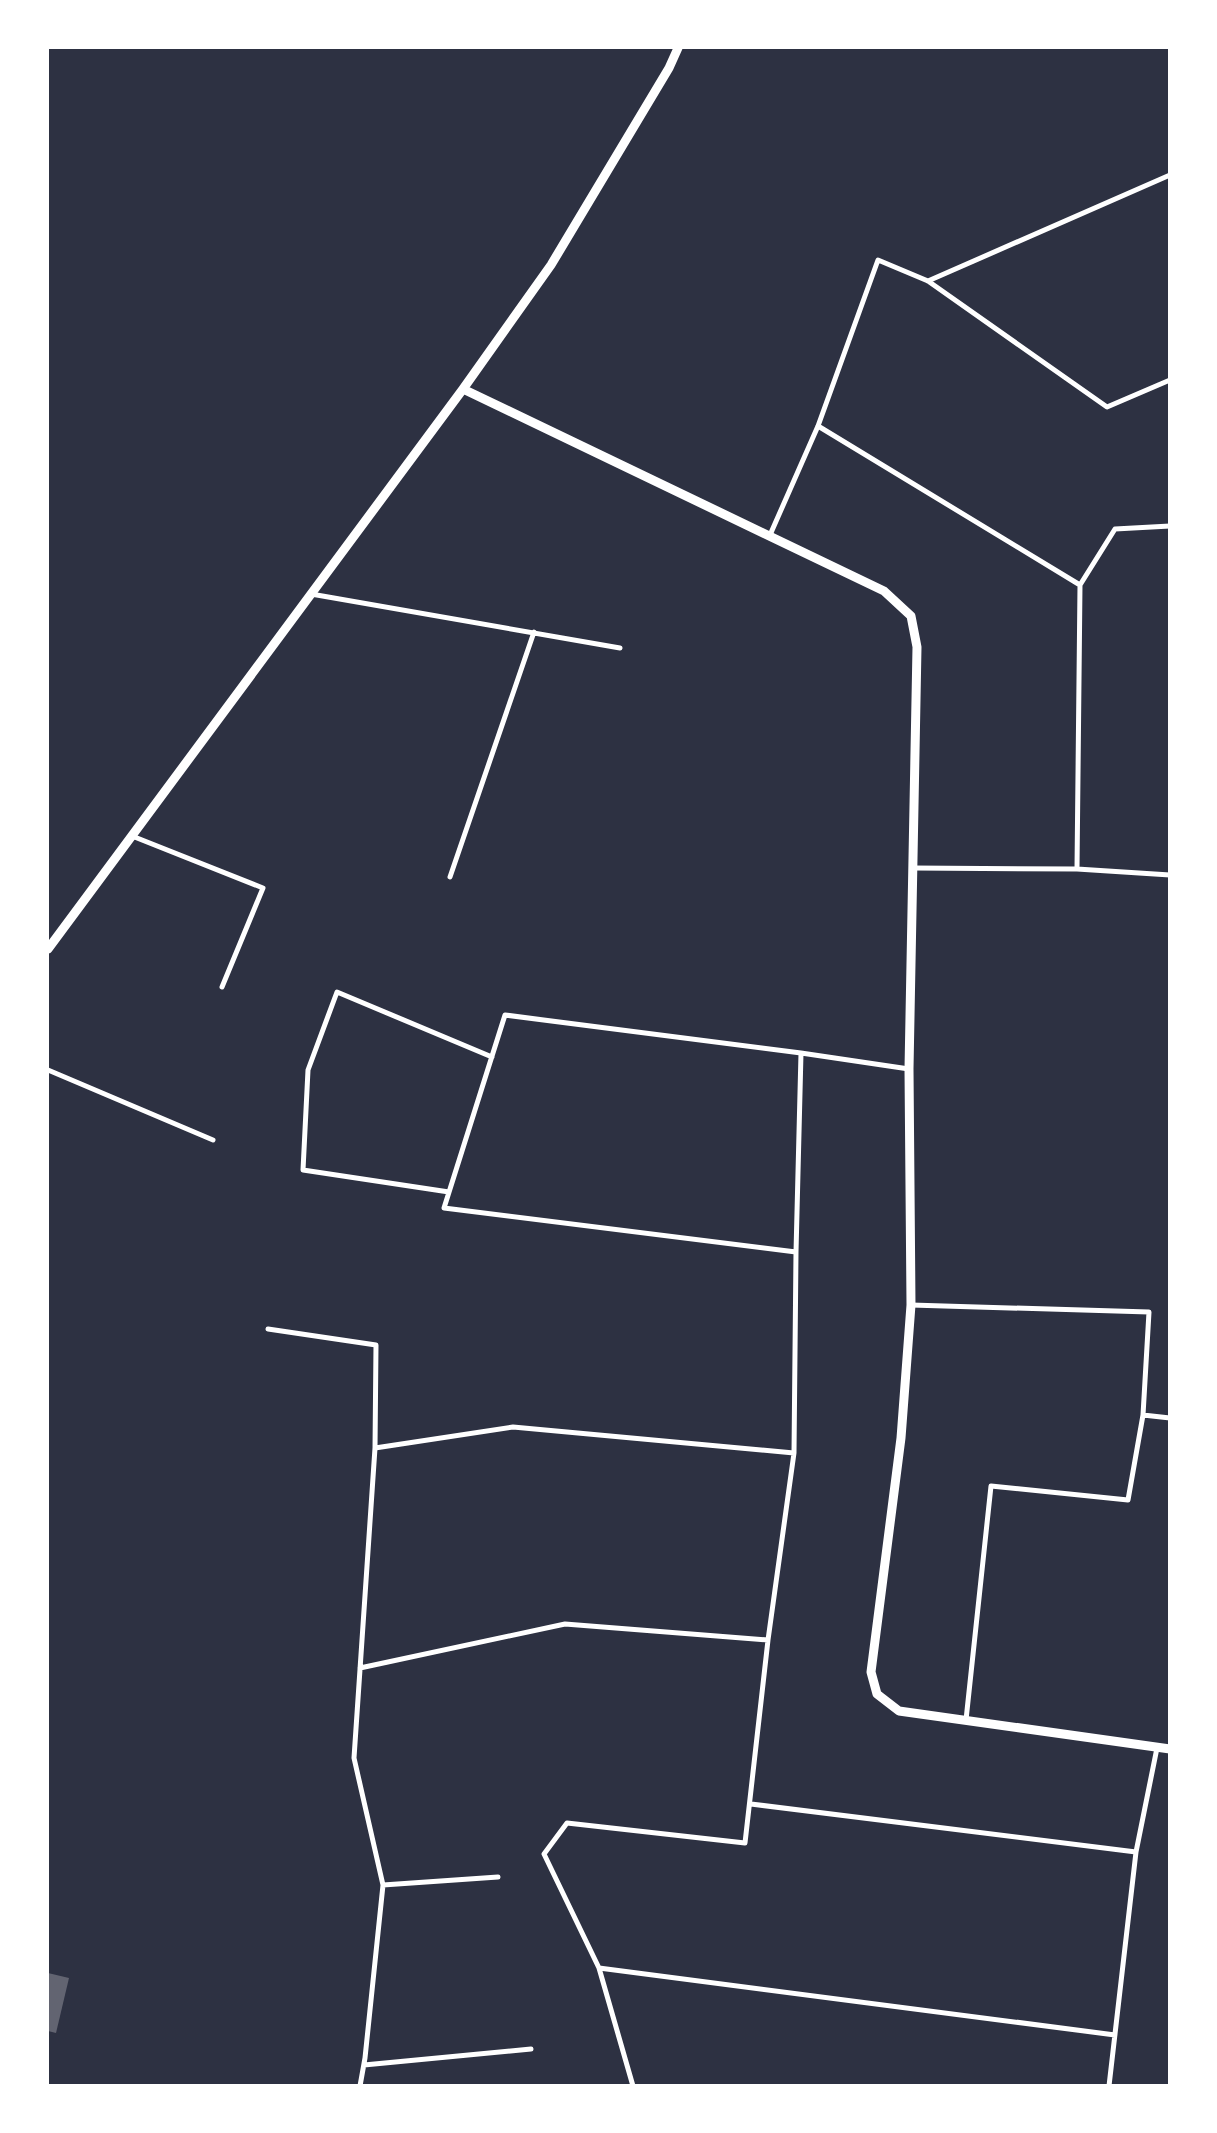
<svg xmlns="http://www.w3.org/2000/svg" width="1217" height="2133" viewBox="0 0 1217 2133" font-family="'Noto Sans',sans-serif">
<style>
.building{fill:#626471}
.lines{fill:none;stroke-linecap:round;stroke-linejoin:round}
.minor{stroke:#fff;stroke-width:5}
.tertiary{stroke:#fff;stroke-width:9}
</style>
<rect width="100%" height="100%" fill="#2d3142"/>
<path class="building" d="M48 1973 69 1978 56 2033 48 2031Z"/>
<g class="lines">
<path class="minor" d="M928 281 1170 175
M818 426 1080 585
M770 535 818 426 878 260 928 281 1107 407 1170 380
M311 594 620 648
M132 836 263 888 222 987
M913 868 1077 869 1170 875
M1077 869 1080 585 1115 529 1170 526
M450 877 534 632
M48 1070 213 1140
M449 1192 303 1170 308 1070 337 992 492 1057
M796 1252 444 1208 505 1015 801 1053 909 1069
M911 1305 1149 1312 1143 1415 1128 1500 991 1486 966 1720
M268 1329 376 1345 375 1448
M1143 1415 1170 1418
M360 1668 565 1624 768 1640
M751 1804 1136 1852
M383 1885 498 1877
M599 1968 1115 2035
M364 2065 531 2049
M360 2086 365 2058 383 1885 354 1758 375 1448 513 1427 794 1453
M633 2086 599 1968 544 1854 567 1823 745 1843 768 1640 794 1453 796 1252 801 1053
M1109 2086 1136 1852 1157 1748"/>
<path class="tertiary" d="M463 389 884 591 911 616 917 647 909 1069 911 1305 901 1438 871 1672 877 1694 899 1711 1170 1749
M48 949 463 389 551 265 669 68 678 48"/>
</g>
<rect width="1217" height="2133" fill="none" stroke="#ffffff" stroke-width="98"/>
</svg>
